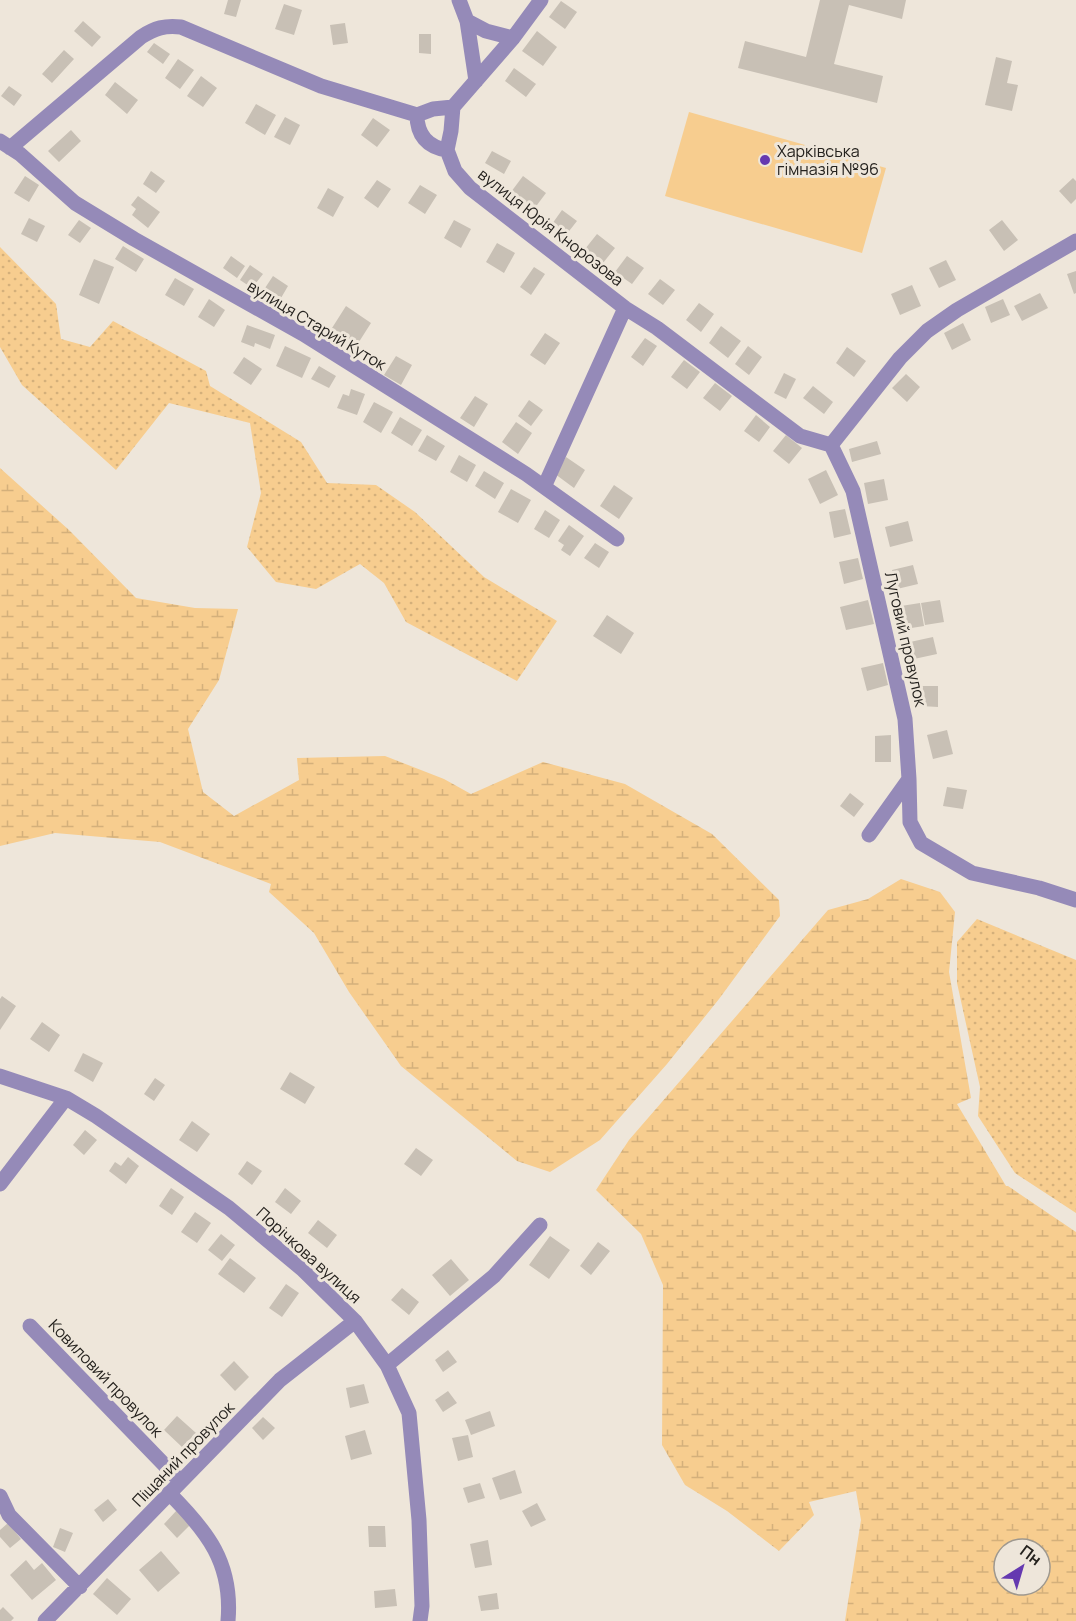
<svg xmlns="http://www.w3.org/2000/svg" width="1076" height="1621" viewBox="0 0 1076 1621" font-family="Manrope,sans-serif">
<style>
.grass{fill:url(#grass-dots)}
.wetland{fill:url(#wetland-marsh);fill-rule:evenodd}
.park{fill:#f7cd8f}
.building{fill:#c8c0b5}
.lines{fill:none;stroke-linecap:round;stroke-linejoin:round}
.street{stroke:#958ab8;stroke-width:15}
.poi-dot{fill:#6539b0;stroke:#eee6da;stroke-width:2}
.labels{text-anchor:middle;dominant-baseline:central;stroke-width:6;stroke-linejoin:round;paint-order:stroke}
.poi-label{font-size:16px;fill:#25221e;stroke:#eee6da;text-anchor:start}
.street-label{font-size:16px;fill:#25221e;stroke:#eee6da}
</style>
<defs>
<pattern id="grass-dots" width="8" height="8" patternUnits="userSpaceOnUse" patternTransform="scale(1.5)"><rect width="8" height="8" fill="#f7cd8f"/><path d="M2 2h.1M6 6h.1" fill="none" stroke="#d4b07b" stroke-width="1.8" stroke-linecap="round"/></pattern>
<pattern id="wetland-marsh" width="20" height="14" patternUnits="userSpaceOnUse" patternTransform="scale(1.5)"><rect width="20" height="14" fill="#f7cd8f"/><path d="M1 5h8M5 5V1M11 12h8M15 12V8" fill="none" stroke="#d4b07b"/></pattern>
</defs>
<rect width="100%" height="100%" fill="#eee6da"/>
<path class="grass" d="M0 247 56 304 61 339 90 347 113 321 206 371 210 386 301 442 327 483 376 485 415 512 484 577 557 621 517 681 406 622 384 583 360 564 316 589 276 582 247 547 261 493 250 423 169 403 116 470 22 385 0 347Z
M977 919 1076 960V1213L1015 1173 978 1116 980 1087 957 983V942Z"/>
<path class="wetland" d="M0 468 69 530 136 598 195 608 238 609 219 680 188 729 203 792 234 816 299 780 297 758 385 756 444 779 471 794 543 762 625 784 712 834 779 900 780 916 719 999 667 1064 600 1140 550 1172 517 1161 401 1066 349 992 314 933 269 892 271 884 160 842 55 833 0 846Z
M901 879 940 892 955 912 949 972 971 1098 957 1104 1006 1186H1008L1076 1232V1621H845L861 1520 856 1491 809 1502 814 1515 779 1551 727 1511 685 1485 662 1445 663 1285 641 1234 596 1190 629 1140 828 910 868 899ZM1004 1549H1040V1585H1004Z"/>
<path class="park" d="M689 112 886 168 862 253 665 196Z"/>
<path class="building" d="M228 0H241L236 17 224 14Z
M820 0H906L902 19 849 5 834 64 883 76 877 103 738 68 745 41 806 57Z
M561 1 577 12 565 29 549 17Z
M284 4 302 10 294 35 275 29Z
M83 21 101 37 92 47 74 31Z
M345 23 348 43 333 45 330 25Z
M537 31 557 47 543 66 522 51Z
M419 34H431V54L419 53Z
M154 43 170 54 163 64 147 52Z
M64 50 74 59 52 83 42 74Z
M996 57 1012 61 1007 83 1018 85 1012 111 985 105Z
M178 59 194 70 180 89 165 78Z
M514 68 536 84 526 97 505 81Z
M201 76 217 88 203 107 187 96Z
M115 82 138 100 127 114 105 95Z
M9 86 22 95 14 106 1 96Z
M256 104 276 115 265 135 245 123Z
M285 117 300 125 290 145 274 137Z
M373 118 390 130 377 147 361 135Z
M71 130 81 141 59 162 48 151Z
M492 151 511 161 504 174 485 163Z
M151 171 165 181 156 193 143 184Z
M25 176 39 185 29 202 14 193Z
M523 176 546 193 534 209 511 192Z
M1073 178 1076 181V199L1071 204 1059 191Z
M377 180 391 189 378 208 364 198Z
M420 185 437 195 425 214 408 203Z
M328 188 344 197 333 217 317 208Z
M138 196 160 212 148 228 132 215 136 209 131 205Z
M562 210 577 221 566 235 552 224Z
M29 218 45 226 37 242 21 234Z
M79 220 91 228 80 243 68 235Z
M454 220 471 229 461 248 444 238Z
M1002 220 1018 240 1004 251 989 230Z
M597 234 615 248 603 263 585 249Z
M497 243 515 253 504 273 486 262Z
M123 246 144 259 136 272 115 259Z
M231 256 245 266 237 278 223 268Z
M627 256 644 268 632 284 615 272Z
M94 259 114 267 99 304 79 295Z
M946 260 956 280 939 288 929 268Z
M250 265 263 274 252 288 240 280Z
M534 267 545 274 531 295 520 287Z
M1076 271V293L1074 294 1067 274Z
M273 276 288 286 281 298 265 288Z
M175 278 194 289 184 306 165 295Z
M660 279 675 290 663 305 648 294Z
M912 285 921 306 900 315 891 294Z
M1040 293 1048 308 1022 321 1014 306Z
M209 299 225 310 214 327 198 317Z
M1003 299 1010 315 991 323 985 307Z
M699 303 714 314 701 332 686 320Z
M346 306 371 323 357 345 332 328Z
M963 323 971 340 952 350 944 333Z
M247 325 275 335 270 349 255 343 254 347 241 342Z
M721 326 741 341 728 358 709 343Z
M545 333 560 343 545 365 530 355Z
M645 338 657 346 643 366 631 357Z
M285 346 311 358 302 378 276 366Z
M748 346 762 357 749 375 735 364Z
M847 347 866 361 854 377 836 363Z
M396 356 412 365 401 385 384 375Z
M244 357 262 369 251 385 233 373Z
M684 360 700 372 687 389 671 377Z
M319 366 336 376 329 388 311 379Z
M784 373 796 379 786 399 774 393Z
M906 374 920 387 907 402 892 388Z
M715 383 732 396 720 411 703 398Z
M813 386 833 402 824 414 803 398Z
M351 389 365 394 357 415 337 408 343 394 349 396Z
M475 396 488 404 474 427 460 418Z
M529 400 543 410 531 426 518 416Z
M374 402 393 412 381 433 363 422Z
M756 415 770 427 759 442 744 431Z
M400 417 422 430 412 446 391 433Z
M516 422 532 433 518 454 502 442Z
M427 435 445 446 436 461 418 451Z
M786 435 802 448 789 464 773 451Z
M877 441 881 454 852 462 849 449Z
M459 455 476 465 467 482 450 472Z
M566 457 585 470 574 488 555 474Z
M826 470 838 495 820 504 808 479Z
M484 471 504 483 495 499 475 486Z
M884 479 888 500 868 504 864 483Z
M614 485 633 498 619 519 600 506Z
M511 489 531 500 518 523 498 512Z
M845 509 851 534 834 538 829 512Z
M545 510 560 520 549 538 534 529Z
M908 521 913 541 890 547 885 527Z
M569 525 584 536 570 556 561 550 564 545 558 541Z
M595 543 609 552 599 568 584 558Z
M858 558 863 579 844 584 839 562Z
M913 565 918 584 897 589 892 570Z
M868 600 874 624 846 630 840 607Z
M940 600 944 622 925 625 921 603Z
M920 603 924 626 905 629 901 606Z
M607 615 634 633 621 654 593 636Z
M933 637 937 654 914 659 910 642Z
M883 663 888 685 867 691 861 668Z
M922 686H938V707L921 706Z
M947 730 953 754 933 759 927 735Z
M891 735V762H875V736Z
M947 787 967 790 963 809 943 806Z
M850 793 864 804 854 817 840 806Z
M2 996 16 1006 0 1030V999Z
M42 1022 60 1035 49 1052 30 1039Z
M83 1053 103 1063 93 1082 74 1071Z
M290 1072 315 1087 305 1104 280 1089Z
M155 1078 165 1085 154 1101 144 1094Z
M192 1121 210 1134 197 1152 179 1140Z
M85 1130 97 1140 84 1155 73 1145Z
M416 1148 433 1160 421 1176 404 1164Z
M128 1157 139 1166 126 1184 109 1171 115 1162 121 1166Z
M247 1161 262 1171 252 1185 238 1174Z
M171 1188 184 1197 172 1215 159 1206Z
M285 1188 301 1201 291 1214 275 1202Z
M195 1212 211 1223 197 1243 181 1232Z
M318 1220 337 1235 327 1248 308 1233Z
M221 1234 235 1245 222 1261 208 1250Z
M550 1236 570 1250 549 1279 529 1265Z
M598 1242 610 1251 591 1275 580 1266Z
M230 1258 256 1278 244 1293 218 1274Z
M451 1259 469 1280 450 1296 432 1275Z
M286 1284 299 1293 282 1317 269 1308Z
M402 1288 419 1302 409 1315 391 1300Z
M448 1350 457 1362 443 1372 435 1360Z
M234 1361 249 1377 235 1391 220 1375Z
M364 1384 369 1403 350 1408 346 1388Z
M448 1391 457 1403 443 1412 435 1400Z
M490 1411 495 1426 471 1435 465 1420Z
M177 1416 196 1433 182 1447 164 1430Z
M263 1417 275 1428 263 1440 252 1428Z
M365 1430 372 1454 351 1460 345 1436Z
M468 1435 473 1457 458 1461 452 1438Z
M515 1470 522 1493 500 1500 492 1478Z
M480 1483 485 1498 468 1503 463 1488Z
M108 1499 117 1510 103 1522 94 1510Z
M537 1503 546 1520 531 1527 522 1511Z
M177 1510 191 1524 177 1538 164 1524Z
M8 1523 21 1539 10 1548 0 1537V1530Z
M368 1526H385L386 1547H369Z
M60 1528 73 1533 65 1552 53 1547Z
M488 1540 492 1565 475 1568 470 1544Z
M161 1551 180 1573 158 1592 139 1570Z
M26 1560 34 1570 42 1563 56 1580 32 1600 10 1575Z
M107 1578 131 1599 117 1615 93 1594Z
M395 1589 397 1606 375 1608 374 1591Z
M497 1593 499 1609 481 1611 478 1596Z
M3 1607 14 1618 11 1621H0V1610Z"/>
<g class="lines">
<path class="street" d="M459 0 467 21 476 81
M467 21 486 31 513 38
M453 107 451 131 447 150 455 171 470 188 625 308 657 328 800 436 831 445 900 358 927 331 957 310 1076 241
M453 107 513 38 541 0
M417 115C417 135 427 147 447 150
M0 141 20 154 75 203 134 239 303 334 526 474 617 539
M10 148 141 37C155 28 165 25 181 27L321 86 417 115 433 109 453 107
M831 445 853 491 905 719 909 779 869 835
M544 487 625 308
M909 779 910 822 921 843 972 873 1039 888 1076 900
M0 1076 66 1098 96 1116 229 1208 302 1269 355 1321 387 1365 409 1413 419 1520 422 1606 420 1621
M0 1184 66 1098
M30 1326 180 1481
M387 1365 494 1276 540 1225
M169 1493C207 1531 233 1563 228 1621
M0 1496 9 1515 80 1587
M45 1621 280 1380 355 1321"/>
</g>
<circle class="poi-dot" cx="765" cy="160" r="6"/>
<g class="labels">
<g class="poi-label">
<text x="777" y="151">Харківська<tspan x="777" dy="18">гімназія №96</tspan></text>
</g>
<g class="street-label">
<text transform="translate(551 227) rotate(38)">вулиця Юрія Кнорозова</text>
<text transform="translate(317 325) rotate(31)">вулиця Старий Куток</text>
<text transform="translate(906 639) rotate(77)">Луговий провулок</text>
<text transform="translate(309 1255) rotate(42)">Порічкова вулиця</text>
<text transform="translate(106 1378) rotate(46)">Ковиловий провулок</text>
<text transform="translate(183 1454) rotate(-46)">Піщаний провулок</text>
</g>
</g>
<g transform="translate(1022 1567) rotate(37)"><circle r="28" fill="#eee6da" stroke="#9e988f" stroke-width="1.5"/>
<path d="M0-4.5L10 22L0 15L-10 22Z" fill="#6539b0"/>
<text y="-9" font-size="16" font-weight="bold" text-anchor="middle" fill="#25221e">Пн</text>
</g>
</svg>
